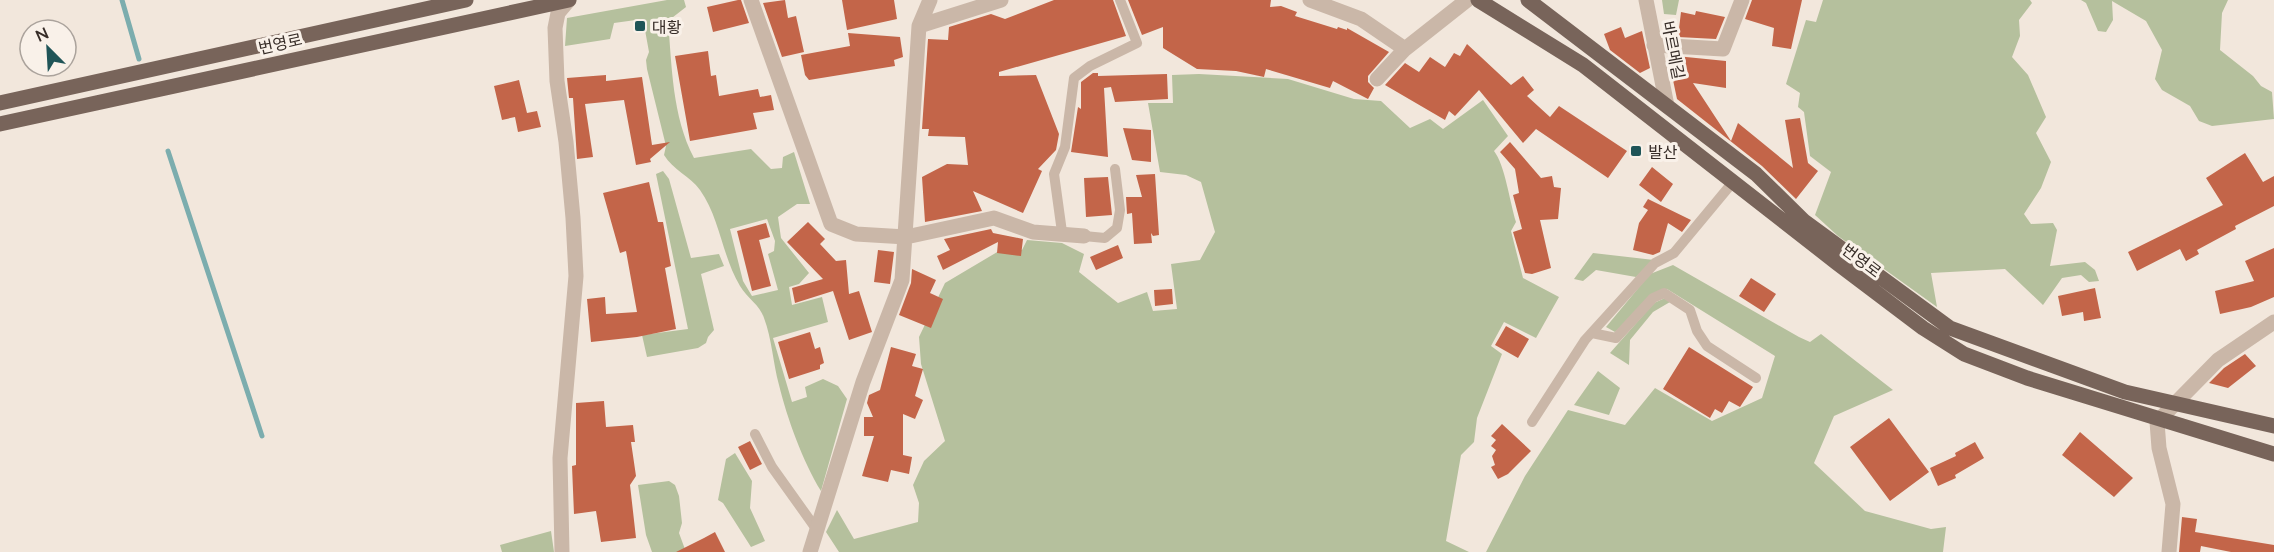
<svg xmlns="http://www.w3.org/2000/svg" width="2274" height="552" viewBox="0 0 2274 552" font-family="Lato,'Noto Sans KR',sans-serif">
<style>
.green{fill:#b5c09d;fill-rule:evenodd}
.lines{fill:none;stroke-linecap:round;stroke-linejoin:round}
.stream{stroke:#7cadae;stroke-width:5}
.building{fill:#c36549}
.service{stroke:#cab7a8;stroke-width:10}
.minor{stroke:#cab7a8;stroke-width:15}
.tertiary{stroke:#cab7a8;stroke-width:15}
.primary{stroke:#78645a;stroke-width:15}
.poi-dot{fill:#1f5457;stroke:#f9f1e9;stroke-width:2}
.labels{text-anchor:middle;dominant-baseline:central;stroke-width:6;stroke-linejoin:round;paint-order:stroke}
.poi-label{font-size:16px;fill:#372d28;stroke:#f9f1e9;text-anchor:start}
.street-label{font-size:16px;fill:#372d28;stroke:#f9f1e9}
</style>
<rect width="100%" height="100%" fill="#f2e7dc"/>
<path class="green" d="M667 0H684L686 7 668 21C672 66 672 116 694 158L751 149 771 169 782 168 783 157 794 152 810 204H797L778 217 781 238 809 273 799 284 789 287 792 305 822 297 828 322 773 338 792 402 807 397 805 387 823 379 838 386 847 399 821 491C803 462 787 418 779 385 773 363 772 339 764 318 760 305 747 298 740 286 722 256 720 218 700 190 690 176 673 170 664 155L666 146 647 69 646 60 649 52 643 19 614 23 610 39 565 46 567 18ZM767 219 775 241 774 251 768 254 778 290 752 296 743 281 730 229Z
M1662 0H1679L1676 15 1664 14Z
M1823 0H2030L2032 3 2019 20 2020 36 2012 57 2028 75 2046 117 2036 133 2051 162 2041 188 2024 214 2031 224 2053 223 2057 230 2050 266 2085 262 2095 270 2099 281 2089 282 2081 275 2062 278 2043 305 2005 269 1931 273 1937 307 1838 236 1815 215 1831 172 1810 156 1804 112 1798 107 1800 93 1786 84 1806 20 1816 22Z
M2081 0H2228L2222 13 2220 50 2253 76 2261 86 2272 92 2274 119 2212 126 2199 121 2190 106 2162 90 2155 79 2162 50 2146 21 2112 1 2113 20 2106 32 2098 31 2086 3Z
M1199 74 1288 79 1354 99 1381 101 1410 128 1430 119 1443 129 1483 100 1508 136 1494 151C1505 165 1510 203 1516 222L1511 231 1523 278 1559 297 1536 338 1504 322 1491 346 1502 354 1477 418 1474 442 1461 455 1446 541 1469 552H839L826 532 837 510 854 539 918 522 919 503 913 485 924 461 945 441 921 364 919 337 945 283 1004 248 1022 250 1027 240 1062 243 1084 254 1079 272 1118 303 1147 292 1153 311 1177 309 1171 264 1200 260 1215 232 1201 182 1186 175 1160 172 1148 103H1173L1172 75Z
M663 171 669 179 691 258 719 254 724 266 701 274 714 330 708 337 706 343 698 348 647 357 642 335 688 329 656 174Z
M1593 253 1654 260 1636 277 1596 270 1583 281 1574 279Z
M1673 265 1799 337 1810 342 1821 334 1893 390 1834 416 1814 463 1865 511 1931 529 1946 527 1943 552H1486L1525 476 1568 410 1625 425 1655 388 1712 421 1762 398 1775 356 1667 289 1615 332 1606 327 1650 274Z
M1665 298 1670 302 1653 312 1630 340 1629 365 1610 353 1654 303Z
M1598 371 1620 388 1609 415 1574 405Z
M735 453 752 481 750 508 765 541 751 547 723 503 718 500 726 459Z
M669 481 675 485 679 496 682 523 679 533 686 552H652L646 535 638 485Z
M551 531 554 552H502L500 545Z"/>
<g class="lines">
<path class="stream" d="M122 0 139 59
M168 151 262 436"/>
</g>
<path class="building" d="M738 0H741L749 23 713 32 707 7Z
M785 0 788 18 796 16 804 52 782 57 763 3Z
M842 0H894L897 19 847 30Z
M1054 0H1113L1126 36 999 72V76L1036 75 1059 134 1056 150 1038 169 1042 171 1023 213 973 191 982 211 925 222 922 177 947 164 968 165 965 137 928 136 929 129H922L928 39 948 40 949 27 991 14 1005 19Z
M1128 0H1271L1270 7 1281 6 1297 12 1295 16 1337 29 1338 27 1347 30V28L1389 52 1368 76V82L1374 88 1368 99 1333 81 1330 88 1266 69 1264 77 1236 71 1197 69 1163 48V27L1142 35Z
M1752 0H1802L1791 49 1772 46 1774 28 1745 19Z
M1696 11 1725 17 1716 39 1678 37 1681 12 1695 15Z
M1621 27 1625 38 1642 31 1650 68 1640 73 1610 50 1604 34Z
M848 33 900 37 903 57 894 60 895 66 809 80 805 75 801 55 850 46Z
M1467 44 1511 85 1523 76 1534 90 1527 96 1550 117 1559 106 1627 151 1608 178 1536 129 1523 143 1479 90 1455 116 1449 111 1445 120 1385 85 1405 63 1419 72 1430 57 1445 67 1454 53 1460 56Z
M708 51 711 76 716 75 719 96 758 89 760 97 771 95 774 110 753 113 757 129 690 141 675 56Z
M1676 56 1726 61V88L1693 83 1731 141 1738 123 1793 168 1785 120 1800 118 1808 163 1818 171 1796 199 1762 166 1677 99 1673 80Z
M1093 73H1098V76L1167 74 1168 99 1115 102 1111 87 1104 88 1108 157 1071 152 1078 107 1081 109V82Z
M606 75V81L642 77 652 145 670 142 650 159 651 162 636 165 624 100 585 104 593 157 577 159 573 98H569L567 78Z
M519 80 527 113 537 111 541 127 518 132 515 117 502 120 494 86Z
M1123 128 1151 130V162L1132 160Z
M1510 142 1541 178 1552 176 1554 187 1561 188 1558 219 1540 220 1551 268 1532 274 1525 273 1513 232 1522 229 1513 195 1519 193 1515 169 1500 152Z
M2245 153 2263 182 2274 176V206L2235 226 2236 229 2197 250 2199 254 2186 261 2180 249 2137 271 2128 252 2223 205 2206 178Z
M1652 167 1673 184 1661 202 1639 185Z
M1155 174 1159 235 1153 236 1151 233 1152 243 1134 244 1132 213 1127 214 1126 197H1142L1136 175Z
M1108 177 1112 215 1086 217 1084 178Z
M649 182 658 222H663L671 266 665 268 676 329 637 337 591 342 587 299 605 297 606 314 637 312 626 251 620 253 603 193Z
M1648 199 1691 220 1682 232 1668 223 1660 252 1653 255 1633 250 1639 223 1648 210 1643 207Z
M808 222 825 239 820 244 836 261 846 260 849 294 859 291 872 332 849 340 833 291 795 303 792 288 823 279 787 242Z
M766 223 770 237 759 240 771 286 752 291 737 231Z
M991 229 993 233 1023 239 1021 256 997 253 998 242 943 270 937 256 950 250 944 239Z
M1118 245 1123 258 1096 270 1090 257Z
M2274 248V297L2251 307 2220 314 2215 291 2254 281 2245 261Z
M878 250 894 252 890 284 874 282Z
M912 269 936 280 930 293 943 299 931 328 899 315 911 283Z
M1751 278 1776 294 1764 312 1739 296Z
M2095 288 2101 318 2084 321 2083 312 2062 316 2058 296Z
M1172 289 1173 304 1155 306 1154 290Z
M1506 326 1529 339 1518 358 1495 345Z
M810 332 815 349 820 347 824 363 820 365V369L789 379 778 342Z
M891 347 916 354 912 366 923 369 915 396 923 400 915 419 903 414V455L912 457 909 474 891 470 888 482 862 476 874 436H864V417H873L867 403 869 395 880 390Z
M1689 347 1753 387 1740 407 1729 401 1722 413 1715 409 1710 418 1663 389Z
M2245 354 2256 366 2228 388 2209 383 2224 368Z
M604 401 606 427 633 425 635 442H631L636 476 630 485 636 538 601 542 596 511 574 514 572 466 576 465V403Z
M1889 418 1929 472 1890 501 1850 447Z
M1502 424 1531 451 1508 474 1498 479 1491 467 1495 465 1492 456 1496 450 1491 446 1496 440 1491 436Z
M2080 432 2133 478 2114 497 2062 455Z
M750 441 762 464 750 470 738 447Z
M1975 442 1984 458 1955 475 1956 478 1938 486 1930 468 1956 456 1955 453Z
M2182 517 2197 519 2195 532 2274 545V552H2231L2201 546 2200 552H2179Z
M715 532 725 552H676L704 538Z"/>
<g class="lines">
<path class="service" d="M1062 232 1054 174 1065 147 1074 78 1090 66 1137 43 1120 0
M1084 236 1105 238 1117 228 1120 210 1115 169
M1592 333 1616 338 1653 298 1664 293 1690 310 1697 331 1707 346 1756 378
M1532 422 1585 340 1655 263 1674 253 1733 182
M755 434 772 467 817 530"/>
<path class="minor" d="M751 0 831 224 856 234 906 237 994 218 1033 232 1084 236
M1310 0 1361 19 1405 49
M919 26 1001 0
M1654 45 1723 49 1742 0
M1377 79 1405 49 1467 0
M562 552 560 458 576 276 573 218 566 142 557 81 555 28 558 13 569 0
M810 552 863 382 902 280 919 26 930 0
M2169 552 2173 504 2159 448 2157 422 2218 360 2274 322"/>
<path class="tertiary" d="M1646 0 1667 106"/>
<path class="primary" d="M1478 0 1583 65 1837 263 1923 328 1964 354 2027 378 2274 454
M1528 0 1756 174 1804 221 1950 328 2125 392 2274 426
M0 103 466 0
M0 124 569 0"/>
</g>
<g class="poi-dot">
<rect x="634" y="20" width="12" height="12" rx="3"/>
<rect x="1630" y="145" width="12" height="12" rx="3"/>
</g>
<g class="labels">
<g class="poi-label">
<text x="652" y="26">대황</text>
<text x="1648" y="151">발산</text>
</g>
<g class="street-label">
<text transform="translate(280 43) rotate(-13)">번영로</text>
<text transform="translate(1674 50) rotate(79)">바르메길</text>
<text transform="translate(1862 260) rotate(37)">번영로</text>
</g>
</g>
<g transform="translate(48 48) rotate(336)"><circle r="28" fill="#f9f1e9" stroke="#aba39c" stroke-width="1.5"/>
<path d="M0-4.5L10 22L0 15L-10 22Z" fill="#1f5457"/>
<text y="-9" font-size="16" font-weight="bold" text-anchor="middle" fill="#372d28">N</text>
</g>
</svg>
